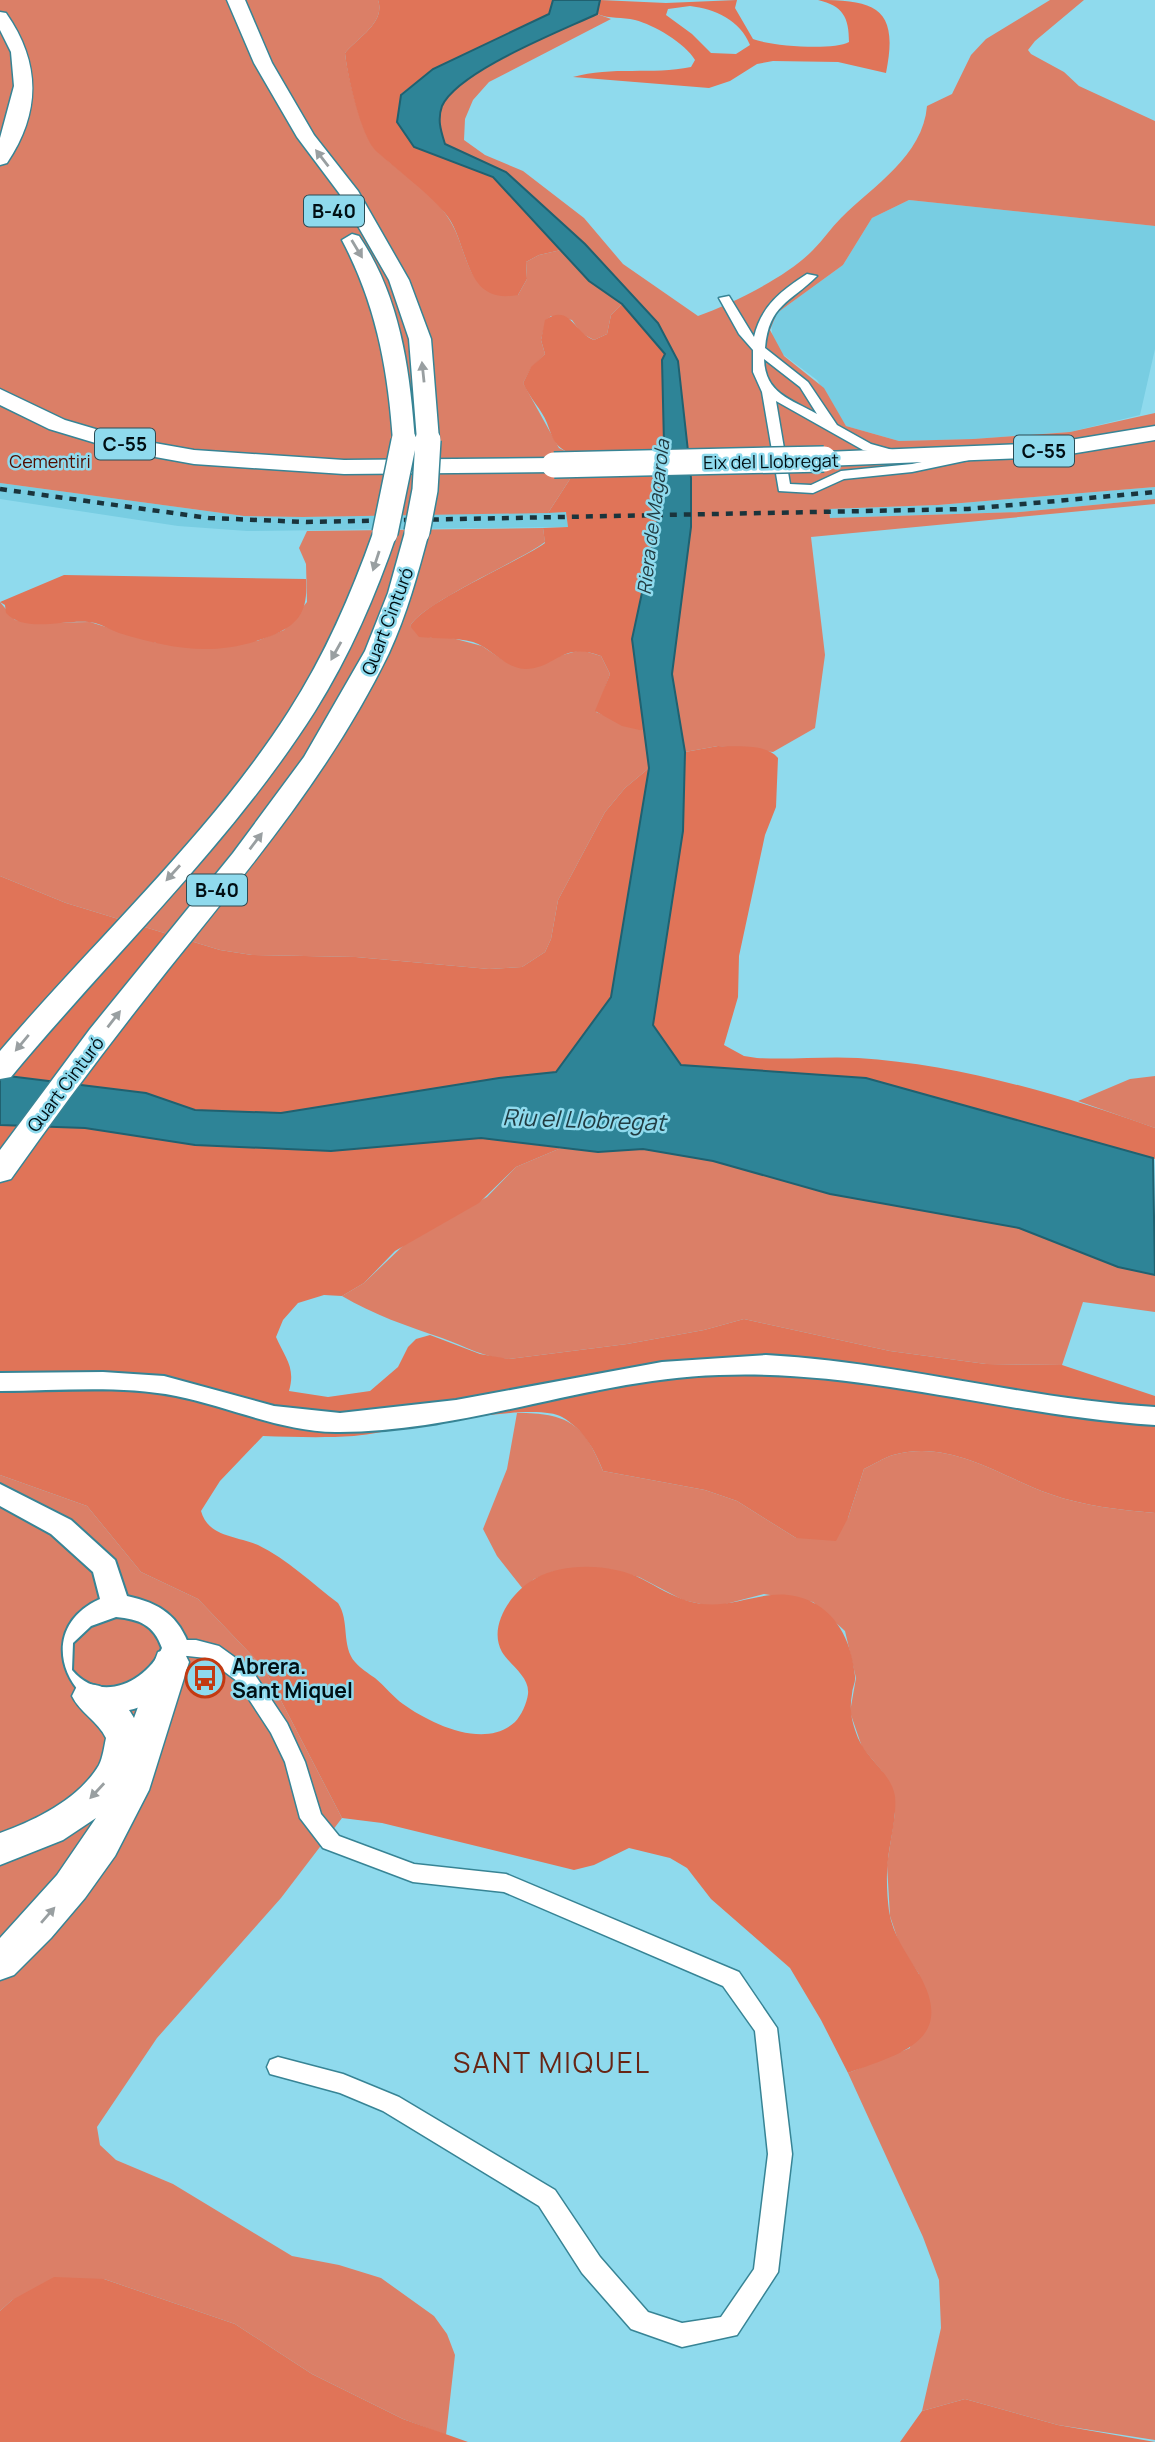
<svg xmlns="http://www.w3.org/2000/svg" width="1155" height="2442" viewBox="0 0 1155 2442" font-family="Manrope,sans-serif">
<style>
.built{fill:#78cde2}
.green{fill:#db7f67}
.forest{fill:#e07458;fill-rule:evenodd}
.water{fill:#2e8497;stroke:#206170;stroke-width:2}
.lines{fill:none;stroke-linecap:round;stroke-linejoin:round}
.street-casing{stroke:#378495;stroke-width:3}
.secondary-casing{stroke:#378495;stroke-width:4}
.highway-casing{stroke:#378495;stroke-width:3}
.street{fill:#fff;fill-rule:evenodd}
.secondary{fill:#fff;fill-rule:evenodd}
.highway{fill:#fff;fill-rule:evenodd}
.rail{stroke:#1a343c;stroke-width:4.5;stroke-dasharray:7 7;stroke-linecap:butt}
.highway-bridge-casing{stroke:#378495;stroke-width:28;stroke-linecap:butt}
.highway-bridge{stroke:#fff;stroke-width:25}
.oneway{fill:#999fa1}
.labels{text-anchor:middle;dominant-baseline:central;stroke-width:5;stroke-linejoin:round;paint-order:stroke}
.far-park-label{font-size:18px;fill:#510d00;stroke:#8fdaed}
.far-street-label{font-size:18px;fill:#000f14;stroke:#8fdaed}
.shield{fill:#8fdaed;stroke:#2b4c55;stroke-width:2}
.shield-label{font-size:19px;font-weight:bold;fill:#000f14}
.far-water-label{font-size:19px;font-style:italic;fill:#213c42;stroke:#8fdaed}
.poi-label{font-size:21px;font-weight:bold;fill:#000f14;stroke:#8fdaed;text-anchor:start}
.water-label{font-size:23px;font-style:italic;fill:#213c42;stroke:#8fdaed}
.near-neighbourhood-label{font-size:28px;letter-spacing:2px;fill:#682514;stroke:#8fdaed}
</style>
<rect width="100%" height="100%" fill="#8fdaed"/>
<path class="built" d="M909 200 1155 226V349L1140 415 1070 432 973 439 899 441 846 426 817 380 781 353 773 340 771 324 777 313 843 265 872 218Z
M0 483 244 516 303 517 567 512 568 527 247 531 178 526 0 499Z
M1155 487V499L1020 512 830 518 829 509 938 505Z"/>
<path class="green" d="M0 0H378C386 23 357 38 345 53 347 73 362 137 376 150 398 172 429 189 447 216 472 252 460 296 518 295L527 279 526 262 539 255 561 250 589 281 622 304 611 315 607 334 594 340 581 333 572 320 551 316 546 320 541 340 545 354 531 368 523 383 559 448 571 454 570 479 548 513 303 517 244 516 0 483Z
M1050 0H1084L1035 41 1028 50 1031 54 1064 72 1079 86 1155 121V226L909 200 872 218 843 265 777 313 770 330 784 356 824 388 846 426 899 441 973 439 1070 432 1155 413V487L938 505 829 509 830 518 1020 512 1155 499V504L811 537 825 655 815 728 773 752 718 746 685 752 672 674 691 527V478L678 361 658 323 585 244 506 172 445 144C441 131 437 120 442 106 457 73 562 30 597 14L611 19 489 82 473 100 465 119 464 140 485 155 523 171 584 218 623 264 698 316C733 303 787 277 813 250 823 240 831 228 841 218 873 186 923 156 927 106L952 94 971 55 986 39Z
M543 528 545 542C518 562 424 602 410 626L431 638H452L482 646 504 661 544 664 559 656 581 650 601 656 610 674 596 712 644 731 649 768 625 788 605 812 558 900 551 939 545 952 522 967 489 969 356 957 252 955 220 950 66 903 0 876V602L15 620 37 623 90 622 157 643 257 641 284 630 307 602 306 564 299 548 307 531Z
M1155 1076V1128L1078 1101 1130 1079Z
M561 1148 598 1152 643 1149 713 1161 830 1194 1019 1228 1118 1267 1155 1275V1312L1083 1302 1062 1365 986 1364 890 1351 744 1319 704 1330 627 1344 509 1359C484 1358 465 1346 442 1338 409 1327 372 1314 342 1296L364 1283 405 1244 487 1197 516 1167Z
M517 1413C567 1413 584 1423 603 1471L705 1490 737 1501 796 1538 848 1518 864 1469C873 1465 883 1458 893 1455 950 1439 999 1476 1050 1494 1083 1506 1121 1510 1155 1513V2440L1058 2425 965 2399 922 2411 941 2328 939 2280 923 2237 848 2073 910 2048 919 1974 900 1946 890 1916 887 1865 895 1813 882 1771 862 1747 850 1712 856 1678 845 1631 813 1602 764 1594 714 1607 683 1600 639 1577 608 1569 573 1568 552 1572 534 1579 523 1589 497 1556 483 1529 507 1469Z
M0 1475 87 1506 141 1572 198 1599 264 1668 342 1818 281 1898 157 2038 97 2127 100 2145 116 2160 173 2184 292 2256 339 2265 381 2278 434 2316 447 2334 455 2355 446 2435 403 2419 312 2374 235 2324 104 2279 12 2300 0 2311Z"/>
<path class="forest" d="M378 0H553L549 14 433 69 401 94 414 147 493 177 561 250 539 255 526 262 527 279 518 295C461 306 470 240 444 212 424 189 398 171 376 151 361 137 347 74 345 53 357 38 386 23 378 0Z
M600 0 666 3 737 0 735 8 753 39C770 46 833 51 849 42 849 17 843 6 818 0 877 0 899 9 886 73L838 62 773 61 757 64 730 81 709 88 573 77C612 66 652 75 691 67L695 60C685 43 654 25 635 20 622 17 610 19 597 14ZM690 6C715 9 740 20 750 45L736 54 711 53 692 34 666 15 668 9Z
M622 304 665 354 662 360 665 486 632 639 644 731 622 726 595 711 610 674 601 656C561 641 556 669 525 669 504 668 492 648 473 642 455 637 437 639 419 637L410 626C423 602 518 562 545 543L543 528 568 527 566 512 548 513 570 479 571 454C554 446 553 439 547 423 542 410 529 397 523 383L531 367 545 354 541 340 545 320C570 303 574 333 594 340L607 334 611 315Z
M64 575 306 579C308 609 301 624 271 636 216 657 175 650 119 633 111 630 103 625 95 623 69 617 26 635 6 613L5 605 0 602Z
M718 746C736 747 766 743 778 758L776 807 765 835 739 956 738 997 724 1045 744 1056 757 1058C790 1060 825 1056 858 1058 957 1064 1063 1095 1155 1128V1159L1025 1125 762 1073 680 1065 653 1025 683 831 685 752Z
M649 768 611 997 556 1072 499 1078 281 1113 195 1110 146 1093 0 1075V876L66 903 220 950 252 955 356 957 489 969 522 967 545 952 551 939 558 900 605 812 625 788Z
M0 1125 85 1128 195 1145 331 1151 481 1138 561 1148 516 1167 479 1203 395 1251 364 1283 342 1296 324 1295 298 1303 283 1320 276 1337C285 1358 296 1367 289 1391L328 1397 370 1391 398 1367 408 1347 416 1339 430 1335 480 1354 509 1359 627 1344 704 1330 744 1319 890 1351 986 1364 1062 1365 1155 1396V1513C1121 1510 1083 1506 1050 1494 999 1476 950 1439 893 1455 883 1458 873 1465 864 1469L848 1518 836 1541 796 1538 737 1501 705 1490 603 1471C595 1450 583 1429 562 1417 532 1400 395 1432 354 1436 324 1438 293 1437 263 1436L220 1481 201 1511C208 1537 237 1536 258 1545 287 1559 313 1584 338 1603 350 1621 341 1646 355 1662 361 1669 368 1673 375 1678 385 1686 393 1697 403 1704 431 1724 485 1750 515 1722 521 1716 527 1703 528 1694 530 1677 510 1665 502 1652 487 1625 513 1590 536 1578 566 1562 612 1564 642 1579 657 1587 672 1596 688 1601 735 1615 768 1580 812 1602 840 1616 852 1646 855 1676 856 1682 852 1688 852 1694 849 1710 852 1723 858 1738 867 1759 891 1773 895 1796 897 1817 890 1840 888 1860 886 1876 887 1895 889 1911 893 1936 906 1952 919 1974 957 2041 900 2054 848 2073L821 2020 790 1968 711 1899 687 1868 670 1858 629 1848 594 1865 574 1870 382 1823 342 1818 264 1668 198 1599 141 1572 87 1506 0 1475Z
M54 2277 104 2279 235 2324 312 2374 403 2419 468 2442H0V2311L12 2300Z
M965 2399 1058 2425 1155 2442H900L922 2411Z"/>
<path class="water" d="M553 0H600L597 14C561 31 458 71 442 106 437 120 441 131 445 144L506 172 585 244 658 323 678 361 691 478V527L672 674 685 752 683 831 653 1025 681 1065 866 1078 1153 1158 1155 1275 1118 1267 1019 1228 830 1194 713 1161 643 1149 598 1152 481 1138 331 1151 195 1145 85 1128 0 1125V1075L146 1093 195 1110 281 1113 499 1078 556 1072 611 997 649 768 632 639 665 486 662 360 665 354 622 304 589 281 493 177 414 147 397 122 401 95 433 69 549 14Z"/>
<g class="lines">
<defs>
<path id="street" d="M807 274 817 276C790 303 769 304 765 348L808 382 837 425 871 444 907 454 901 458 863 450 776 401 790 484 811 485 841 471 912 464 965 453 971 457 969 460 912 472 844 479 813 493 779 491 762 392 753 372V350L739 334 719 298 729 296 754 337C761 306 782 290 807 274ZM764 359 800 387 817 414C791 399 765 394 764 359Z
M176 1640H196L219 1646 251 1669 287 1723 305 1762 321 1814 339 1836 414 1864 506 1874 739 1972 777 2028 792 2154 778 2272 737 2335 682 2347 631 2329 582 2273 539 2206 383 2111 340 2093 270 2074 267 2067 270 2060 278 2057 343 2074 399 2097 555 2190 600 2257 648 2312 682 2323 721 2317 754 2269 768 2154 755 2031 723 1986 504 1892 413 1882 323 1848 300 1818 285 1762 271 1733 237 1681 206 1658 169 1654 166 1648 169 1642Z"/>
<path id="secondary" d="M766 1355C897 1362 1024 1399 1155 1407V1425C1008 1416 866 1369 719 1375 589 1379 465 1433 336 1432 279 1431 231 1407 176 1396 119 1385 58 1391 0 1391V1373L103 1372 164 1376 274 1406 340 1413 456 1400 662 1362Z
M0 1484 71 1520 115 1560 127 1596C160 1603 179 1616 190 1648 126 1795 0 1644 100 1599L93 1572 51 1534 0 1506ZM116 1617C139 1619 154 1625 162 1648 146 1683 100 1704 72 1670L73 1643 91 1626Z"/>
<path id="highway" d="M227 0H245L272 63 314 135 358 191 409 280 431 339 439 440 436 445H420L417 440 409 339 389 280 339 193 297 137 254 63Z
M0 12 6 13C41 63 41 112 7 163L0 165V138L14 86 11 52 0 30Z
M352 234 359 236C400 296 410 370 415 441L412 446 404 448 393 441C388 369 376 304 342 240Z
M0 389 65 420 126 438 194 450 344 460 554 458 565 465 554 472 344 474 194 464 122 451 49 429 0 405Z
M1155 426V440L1052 457 824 466 813 459 824 452 1052 443Z
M417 525 425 527 429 532C418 573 407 614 389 653 332 771 248 870 167 971 113 1039 61 1108 11 1179L0 1182V1150L90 1029 233 853 304 757 365 651 388 593 405 532 409 527Z
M385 526 393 528 397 533C376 595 350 655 315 711 230 845 112 955 11 1077L0 1079V1051C96 938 209 836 289 711 325 655 351 595 373 533L377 528Z
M171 1648 184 1652 189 1662 149 1790 115 1856 85 1898 51 1938 14 1975 0 1980V1938L57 1875 96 1818 63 1840 0 1865V1833C36 1820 79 1799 99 1765 103 1757 104 1747 106 1738 98 1721 80 1713 72 1696L77 1686C100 1678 123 1697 134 1718L158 1652Z"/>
</defs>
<use href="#street" class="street-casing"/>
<use href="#secondary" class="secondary-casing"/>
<use href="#highway" class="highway-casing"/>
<use href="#street" class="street"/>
<use href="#secondary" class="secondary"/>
<use href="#highway" class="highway"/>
<path class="rail" d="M0 489 209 518 306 522 968 509 1155 492"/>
<defs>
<path id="highway-bridge" d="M554 465 824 459
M417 532 425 490 428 440
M385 533 404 441"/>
</defs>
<use href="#highway-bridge" class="highway-bridge-casing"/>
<use href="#highway-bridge" class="highway-bridge"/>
</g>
<defs><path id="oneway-solid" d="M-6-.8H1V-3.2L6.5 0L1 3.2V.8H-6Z" transform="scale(1.75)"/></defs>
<g class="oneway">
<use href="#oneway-solid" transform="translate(322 158) rotate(-128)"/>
<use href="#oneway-solid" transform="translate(357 249) rotate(59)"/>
<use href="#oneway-solid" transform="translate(423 372) rotate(-96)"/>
<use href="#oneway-solid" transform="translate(376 561) rotate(108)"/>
<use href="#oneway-solid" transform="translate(336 651) rotate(119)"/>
<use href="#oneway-solid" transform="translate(256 841) rotate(-53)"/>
<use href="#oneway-solid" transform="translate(173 873) rotate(132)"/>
<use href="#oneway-solid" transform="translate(114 1019) rotate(-52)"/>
<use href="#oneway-solid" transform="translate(22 1043) rotate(130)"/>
<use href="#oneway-solid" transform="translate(97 1791) rotate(133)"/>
<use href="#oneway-solid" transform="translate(48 1915) rotate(-49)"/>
</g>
<defs>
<symbol id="bus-ring" viewBox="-11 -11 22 22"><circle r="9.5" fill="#8fdaed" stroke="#c33a12" stroke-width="1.5"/><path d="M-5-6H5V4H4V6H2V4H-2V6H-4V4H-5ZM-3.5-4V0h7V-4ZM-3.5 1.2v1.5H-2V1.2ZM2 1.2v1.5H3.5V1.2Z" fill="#c33a12"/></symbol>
</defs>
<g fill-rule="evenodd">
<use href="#bus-ring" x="183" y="1656" width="44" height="44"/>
</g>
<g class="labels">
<g class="far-park-label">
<text x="50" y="461">Cementiri</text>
</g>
<g class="far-street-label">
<text transform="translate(771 461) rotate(-1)">Eix del Llobregat</text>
<text transform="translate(387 621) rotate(-69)">Quart Cinturó</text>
<text transform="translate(65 1084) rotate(-53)">Quart Cinturó</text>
</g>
<g class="shield">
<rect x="304" y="195.5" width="60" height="31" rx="5"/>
<rect x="95" y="428.5" width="60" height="31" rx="5"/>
<rect x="1014" y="435.5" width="60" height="31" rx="5"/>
<rect x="187" y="874.5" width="60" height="31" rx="5"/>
</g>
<g class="shield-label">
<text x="334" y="211">B-40</text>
<text x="125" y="444">C-55</text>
<text x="1044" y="451">C-55</text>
<text x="217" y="890">B-40</text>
</g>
<g class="far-water-label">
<text transform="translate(653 517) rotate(-83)">Riera de Magarola</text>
</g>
<g class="poi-label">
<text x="232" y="1666">Abrera.<tspan x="232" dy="24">Sant Miquel</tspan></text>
</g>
<g class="water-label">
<text transform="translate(584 1119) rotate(2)">Riu el Llobregat</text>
</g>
<g class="near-neighbourhood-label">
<text x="552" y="2062">SANT MIQUEL</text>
</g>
</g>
</svg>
